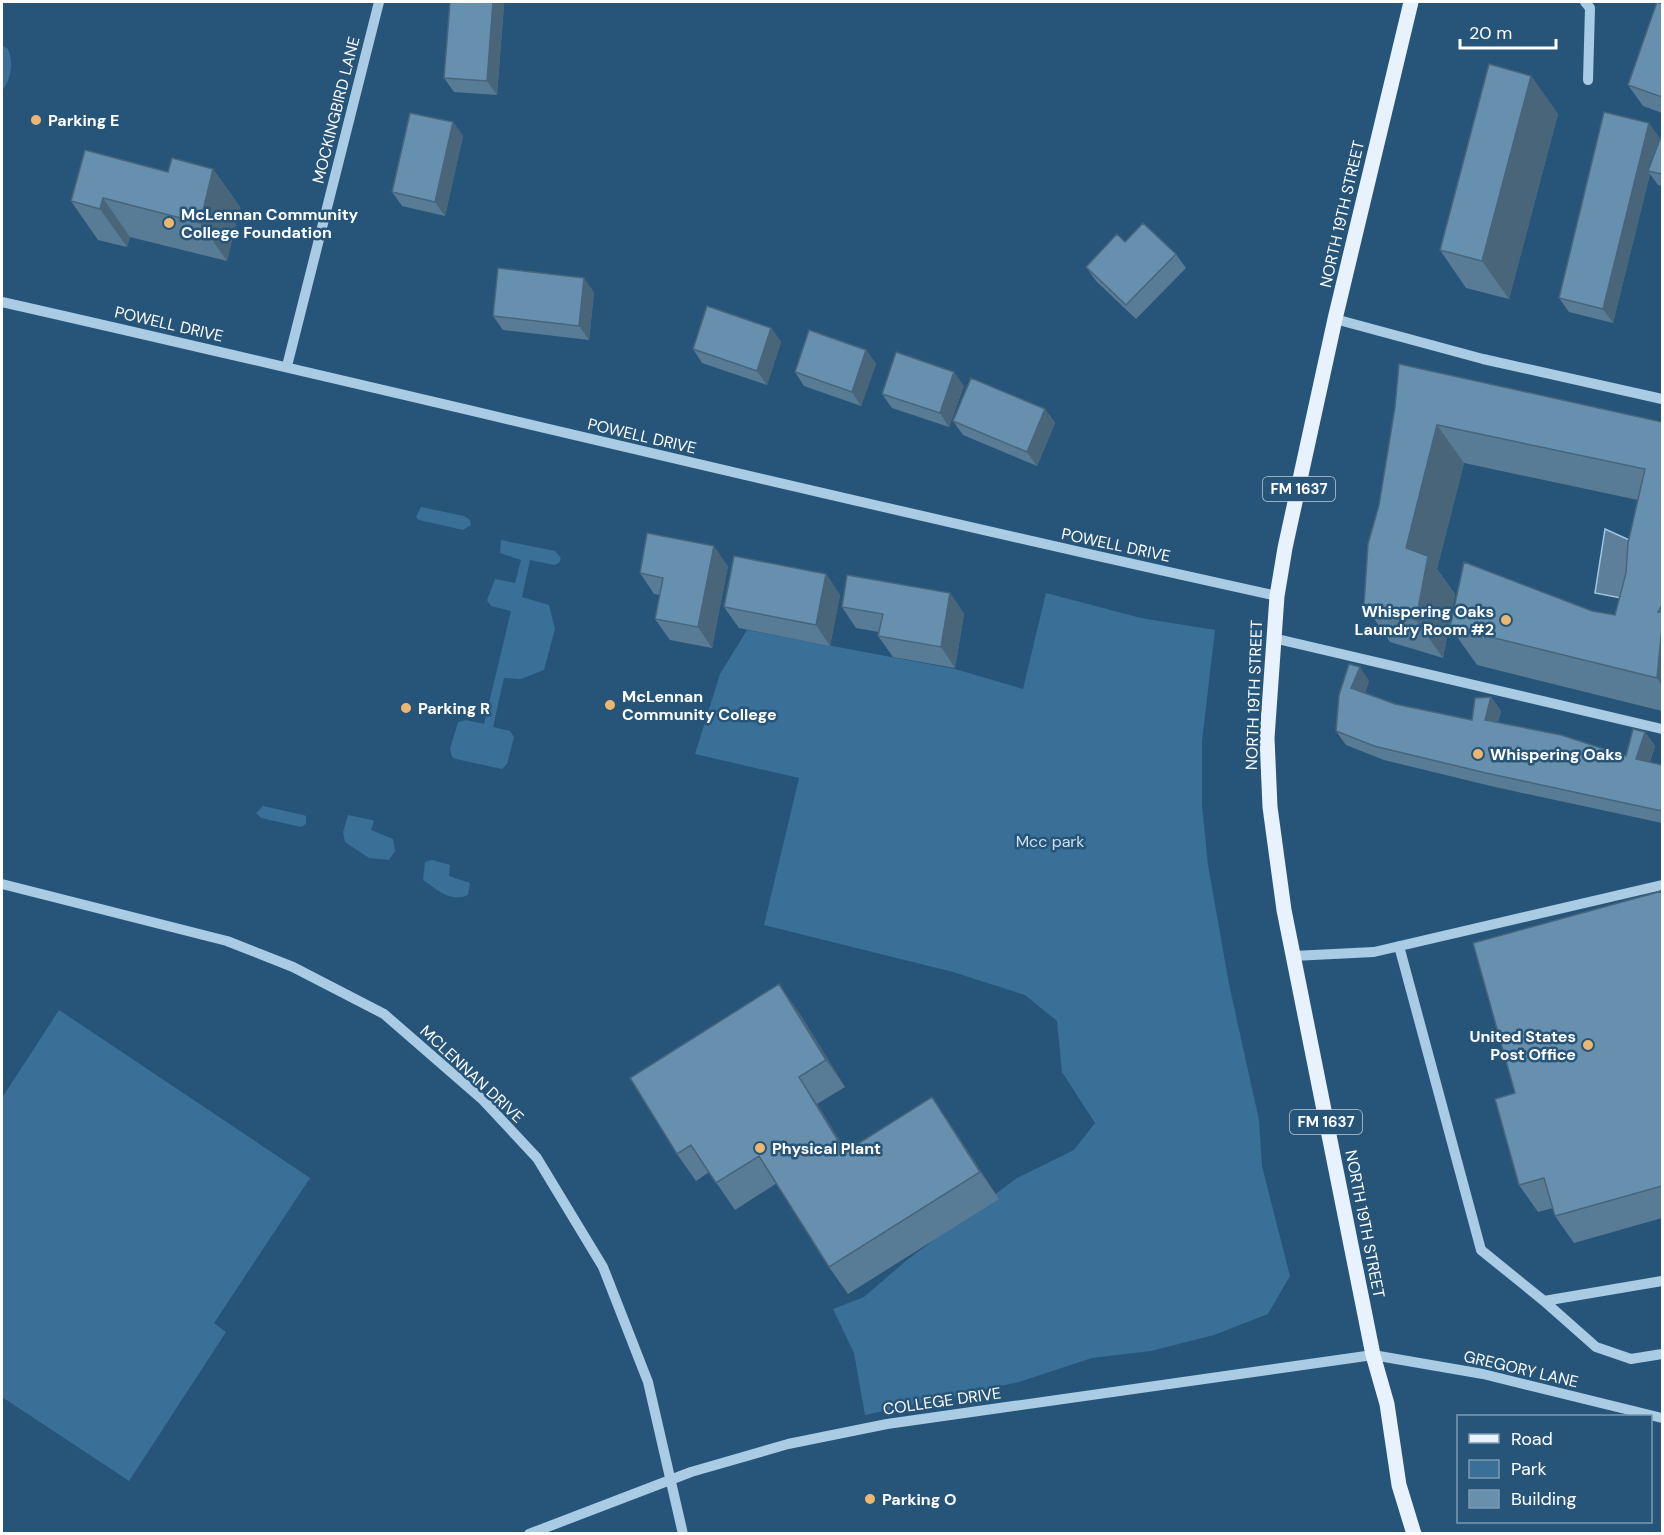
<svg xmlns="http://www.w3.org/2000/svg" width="1664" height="1535" viewBox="0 0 1664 1535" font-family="'DM Sans',sans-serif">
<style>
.green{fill:#3a6f97}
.water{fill:#5d7f99;stroke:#9ec7e4;stroke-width:1.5}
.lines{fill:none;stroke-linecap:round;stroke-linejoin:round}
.minor{stroke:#a9cbe3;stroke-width:10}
.major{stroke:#e8f2fc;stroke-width:15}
.wall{fill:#597c96}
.shaded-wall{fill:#48657a}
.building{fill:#6790af;stroke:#48657a;stroke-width:1.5}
.poi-dot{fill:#ecb86f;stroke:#265579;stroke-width:2}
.labels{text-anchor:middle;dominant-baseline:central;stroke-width:5;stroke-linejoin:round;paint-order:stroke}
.shield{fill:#265579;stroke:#beccd7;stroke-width:1.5}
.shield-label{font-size:15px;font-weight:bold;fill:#fff}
.street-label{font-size:16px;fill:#fff;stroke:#265579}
.poi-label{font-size:16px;font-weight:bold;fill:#fff;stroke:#265579;text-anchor:start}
.park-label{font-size:16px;fill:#cce2f3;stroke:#265579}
</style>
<rect width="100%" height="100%" fill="#265579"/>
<path class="green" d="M2 45 8 49C14 63 11 80 2 91Z
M421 507 464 516 470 520 471 525 463 530 419 520 416 517Z
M501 540 555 551 561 558 559 563 554 565 530 560 522 597 549 605 555 629 544 670 521 679 504 678 493 727 510 731 514 737 507 764 502 769 456 759 452 757 450 749 458 722 466 720 484 724 511 611 491 606 487 600 495 579 515 583 521 560 500 553Z
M1046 593 1141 618 1215 630 1202 741V805L1208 865 1229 984 1259 1120 1262 1166 1290 1276 1268 1314 1214 1335 1151 1351 1092 1358 1019 1382 865 1415 854 1353 833 1309 864 1297 907 1260 1017 1178 1074 1150 1095 1123 1062 1072 1057 1021 1025 995 953 972 764 925 799 778 695 754 720 674 747 630 955 669 1023 689Z
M263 806 303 815 306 816V824L301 827 261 818 256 813Z
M348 815 372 820 374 821 371 830 393 839 395 851 389 860 369 858 345 842 343 832Z
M432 860 450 865 449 876 470 883 468 895C450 903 438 890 423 880L425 862Z
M59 1010 310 1178 214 1323 226 1332 129 1481 2 1397V1098Z"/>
<path class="water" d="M1605 529 1627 539 1652 540 1631 600 1595 593Z"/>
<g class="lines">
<path class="minor" d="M1585 2 1590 8 1588 80
M2 302C427 398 851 503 1277 596
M1335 319 1483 359 1662 399
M287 366 379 2
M1273 638 1662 729
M2 884 227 941 293 967 384 1014 483 1100 537 1158 603 1267 648 1382 683 1534
M1399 946 1481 1250 1544 1301 1662 1281
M1293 956 1374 952 1662 885
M1544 1301 1596 1347 1631 1359 1662 1354
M529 1534 691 1472 788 1444 887 1424 1373 1355 1483 1374 1662 1418"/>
<path class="major" d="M1411 2 1335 319 1285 548 1277 596 1267 738 1270 807 1284 910 1373 1355 1387 1404 1399 1485 1414 1534"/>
</g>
<path class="wall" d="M504 4 497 95 454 92 444 78Z
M1662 4V113L1643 106 1628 85Z
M1531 76 1558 114 1509 299 1466 288 1440 250Z
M453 122 463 136 445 216 402 206 392 192Z
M1662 134V186L1658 185 1650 174 1613 323 1569 312 1559 298 1659 137 1655 153Z
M213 169 240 207 227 261 130 237 127 247 98 240 71 201Z
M1125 242 1176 254 1186 268 1136 319 1096 281 1086 267Z
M594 292 589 340 503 330 493 316Z
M771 328 781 342 767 385 702 363 693 349Z
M866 350 876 364 861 406 804 386 795 372Z
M964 386 949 427 892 408 882 394Z
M1395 407 1662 422V711L1477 665 1450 627 1592 611 1615 615 1626 573 1638 500 1464 463 1437 569 1455 594 1443 658 1390 642 1364 604Z
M1045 409 1055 423 1037 466 963 435 953 421Z
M728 566 712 648 670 640 655 619 660 595 654 594 640 573Z
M826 574 840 595 830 646 739 628 724 607Z
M950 593 964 614 955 668 893 657 878 636 879 632 856 628 842 607Z
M1369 681 1365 693 1395 704 1472 720 1491 697 1501 711 1498 722 1626 756 1645 732 1655 746 1650 762 1662 765V823L1495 787 1384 760 1346 745 1336 731Z
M1662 891V1218L1574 1243 1555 1216 1553 1208 1538 1212 1519 1185 1515 1093Z
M798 1011 845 1087 817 1104 846 1151 932 1097 950 1124 999 1199 848 1294 829 1267 777 1183 735 1210 709 1172 696 1181 677 1154Z"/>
<path class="shaded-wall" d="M493 2H502L504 4 497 95 487 81Z
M1531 76 1558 114 1509 299 1482 261Z
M453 122 463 136 445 216 435 202Z
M1649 123 1659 137 1650 171H1648L1650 174 1613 323 1603 309Z
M213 169 240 207 227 261 200 223Z
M103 198 130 237 127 247 100 209Z
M584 278 594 292 589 340 579 326Z
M771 328 781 342 767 385 757 371Z
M866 350 876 364 861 406 852 392Z
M954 372 964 386 949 427 940 413Z
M1045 409 1055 423 1037 466 1027 452Z
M1437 425 1464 463 1437 569 1455 594 1443 658 1416 620 1406 548Z
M714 546 728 566 712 648 698 627Z
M826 574 840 595 830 646 816 625Z
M950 593 964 614 955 668 941 647Z
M1662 627V686L1657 678Z
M1360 667 1369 681 1361 703 1351 688Z
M1491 697 1501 711 1495 734 1485 720Z
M1645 732 1655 746 1646 773 1636 759Z
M779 984 798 1011 845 1087 826 1060Z
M799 1077 817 1104 864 1179 845 1152Z
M932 1097 950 1124 999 1199 980 1172Z"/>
<path class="building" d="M450 2H493L487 81 444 78Z
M1657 2 1662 4V97L1628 85Z
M1489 64 1531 76 1482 261 1440 250Z
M1604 112 1649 123 1603 309 1559 298Z
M410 113 453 122 435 202 392 192Z
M1662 134V174L1648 171Z
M85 150 168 172 172 158 213 169 200 223 103 198 100 209 71 201Z
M1143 223 1176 254 1126 305 1086 267 1117 234 1125 242Z
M498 268 584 278 579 326 493 316Z
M707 306 771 328 757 371 693 349Z
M809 330 866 350 852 392 795 372Z
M896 352 954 372 940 413 882 394Z
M1399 364 1662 422V605L1658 612H1662V627L1657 678 1450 627 1464 562 1592 611 1615 615 1626 573 1628 543 1645 469 1437 425 1406 548 1428 556 1416 620 1364 604 1368 544 1379 505 1395 407Z
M971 378 1045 409 1027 452 953 421Z
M647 533 714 546 698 627 655 619 663 578 640 573Z
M734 556 826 574 816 625 724 607Z
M847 575 950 593 941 647 878 636 883 614 842 607Z
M1349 664 1360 667 1351 688 1395 704 1472 720 1475 698 1491 697 1485 720 1561 735 1626 756 1633 729 1645 732 1636 759 1662 765V811L1486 773 1374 746 1336 731 1339 695Z
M1662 891V1186L1555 1216 1544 1178 1519 1185 1495 1099 1515 1093 1473 943Z
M779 984 826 1060 799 1077 845 1152 932 1097 980 1172 829 1267 759 1156 716 1183 691 1145 677 1154 630 1078Z"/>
<g class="poi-dot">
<circle cx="36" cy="120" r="6"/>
<circle cx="169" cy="223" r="6"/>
<circle cx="1506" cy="620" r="6"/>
<circle cx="610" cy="705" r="6"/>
<circle cx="406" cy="708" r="6"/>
<circle cx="1478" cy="754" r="6"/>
<circle cx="1588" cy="1045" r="6"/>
<circle cx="760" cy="1148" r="6"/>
<circle cx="870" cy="1499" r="6"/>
</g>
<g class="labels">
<g class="shield">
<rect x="1263" y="477" width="72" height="24" rx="4.5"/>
<rect x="1290" y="1110" width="72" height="24" rx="4.5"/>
</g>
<g class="shield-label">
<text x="1299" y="489">FM 1637</text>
<text x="1326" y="1122">FM 1637</text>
</g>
<g class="street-label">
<text transform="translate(336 110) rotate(-76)">MOCKINGBIRD LANE</text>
<text transform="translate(1342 214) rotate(-77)">NORTH 19TH STREET</text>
<text transform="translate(169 324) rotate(13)">POWELL DRIVE</text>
<text transform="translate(642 436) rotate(13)">POWELL DRIVE</text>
<text transform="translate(1116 545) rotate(12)">POWELL DRIVE</text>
<text transform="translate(1254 695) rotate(-88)">NORTH 19TH STREET</text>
<text transform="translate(472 1074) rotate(43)">MCLENNAN DRIVE</text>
<text transform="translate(1365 1224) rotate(79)">NORTH 19TH STREET</text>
<text transform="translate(1521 1369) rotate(13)">GREGORY LANE</text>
<text transform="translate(942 1401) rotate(-8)">COLLEGE DRIVE</text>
</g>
<g class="poi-label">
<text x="48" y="120">Parking E</text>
<text x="181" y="214">McLennan Community<tspan x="181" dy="18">College Foundation</tspan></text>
<text x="1494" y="611" text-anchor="end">Whispering Oaks<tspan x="1494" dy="18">Laundry Room #2</tspan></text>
<text x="622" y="696">McLennan<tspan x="622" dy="18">Community College</tspan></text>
<text x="418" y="708">Parking R</text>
<text x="1490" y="754">Whispering Oaks</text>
<text x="1576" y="1036" text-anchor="end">United States<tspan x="1576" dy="18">Post Office</tspan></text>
<text x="772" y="1148">Physical Plant</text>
<text x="882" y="1499">Parking O</text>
</g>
<g class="park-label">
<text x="1050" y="841">Mcc park</text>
</g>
</g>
<rect width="1664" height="1535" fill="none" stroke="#ffffff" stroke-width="6"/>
<rect x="1457" y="1415" width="195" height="108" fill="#265579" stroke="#7d99af" stroke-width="1.5"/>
<rect x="1469" y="1434" width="30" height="9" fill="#e8f2fc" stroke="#7d99af" stroke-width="1.5"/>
<text x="1511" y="1445" font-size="18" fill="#ffffff">Road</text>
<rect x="1469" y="1460" width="30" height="18" fill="#3a6f97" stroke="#7d99af" stroke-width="1.5"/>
<text x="1511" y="1475" font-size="18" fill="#ffffff">Park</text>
<rect x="1469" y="1490" width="30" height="18" fill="#6790af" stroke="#7d99af" stroke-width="1.5"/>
<text x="1511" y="1505" font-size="18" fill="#ffffff">Building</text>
<path d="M1460 39v9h96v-9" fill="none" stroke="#ffffff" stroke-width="3"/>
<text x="1469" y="39" font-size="18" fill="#ffffff" stroke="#265579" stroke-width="4.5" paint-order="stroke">20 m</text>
</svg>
